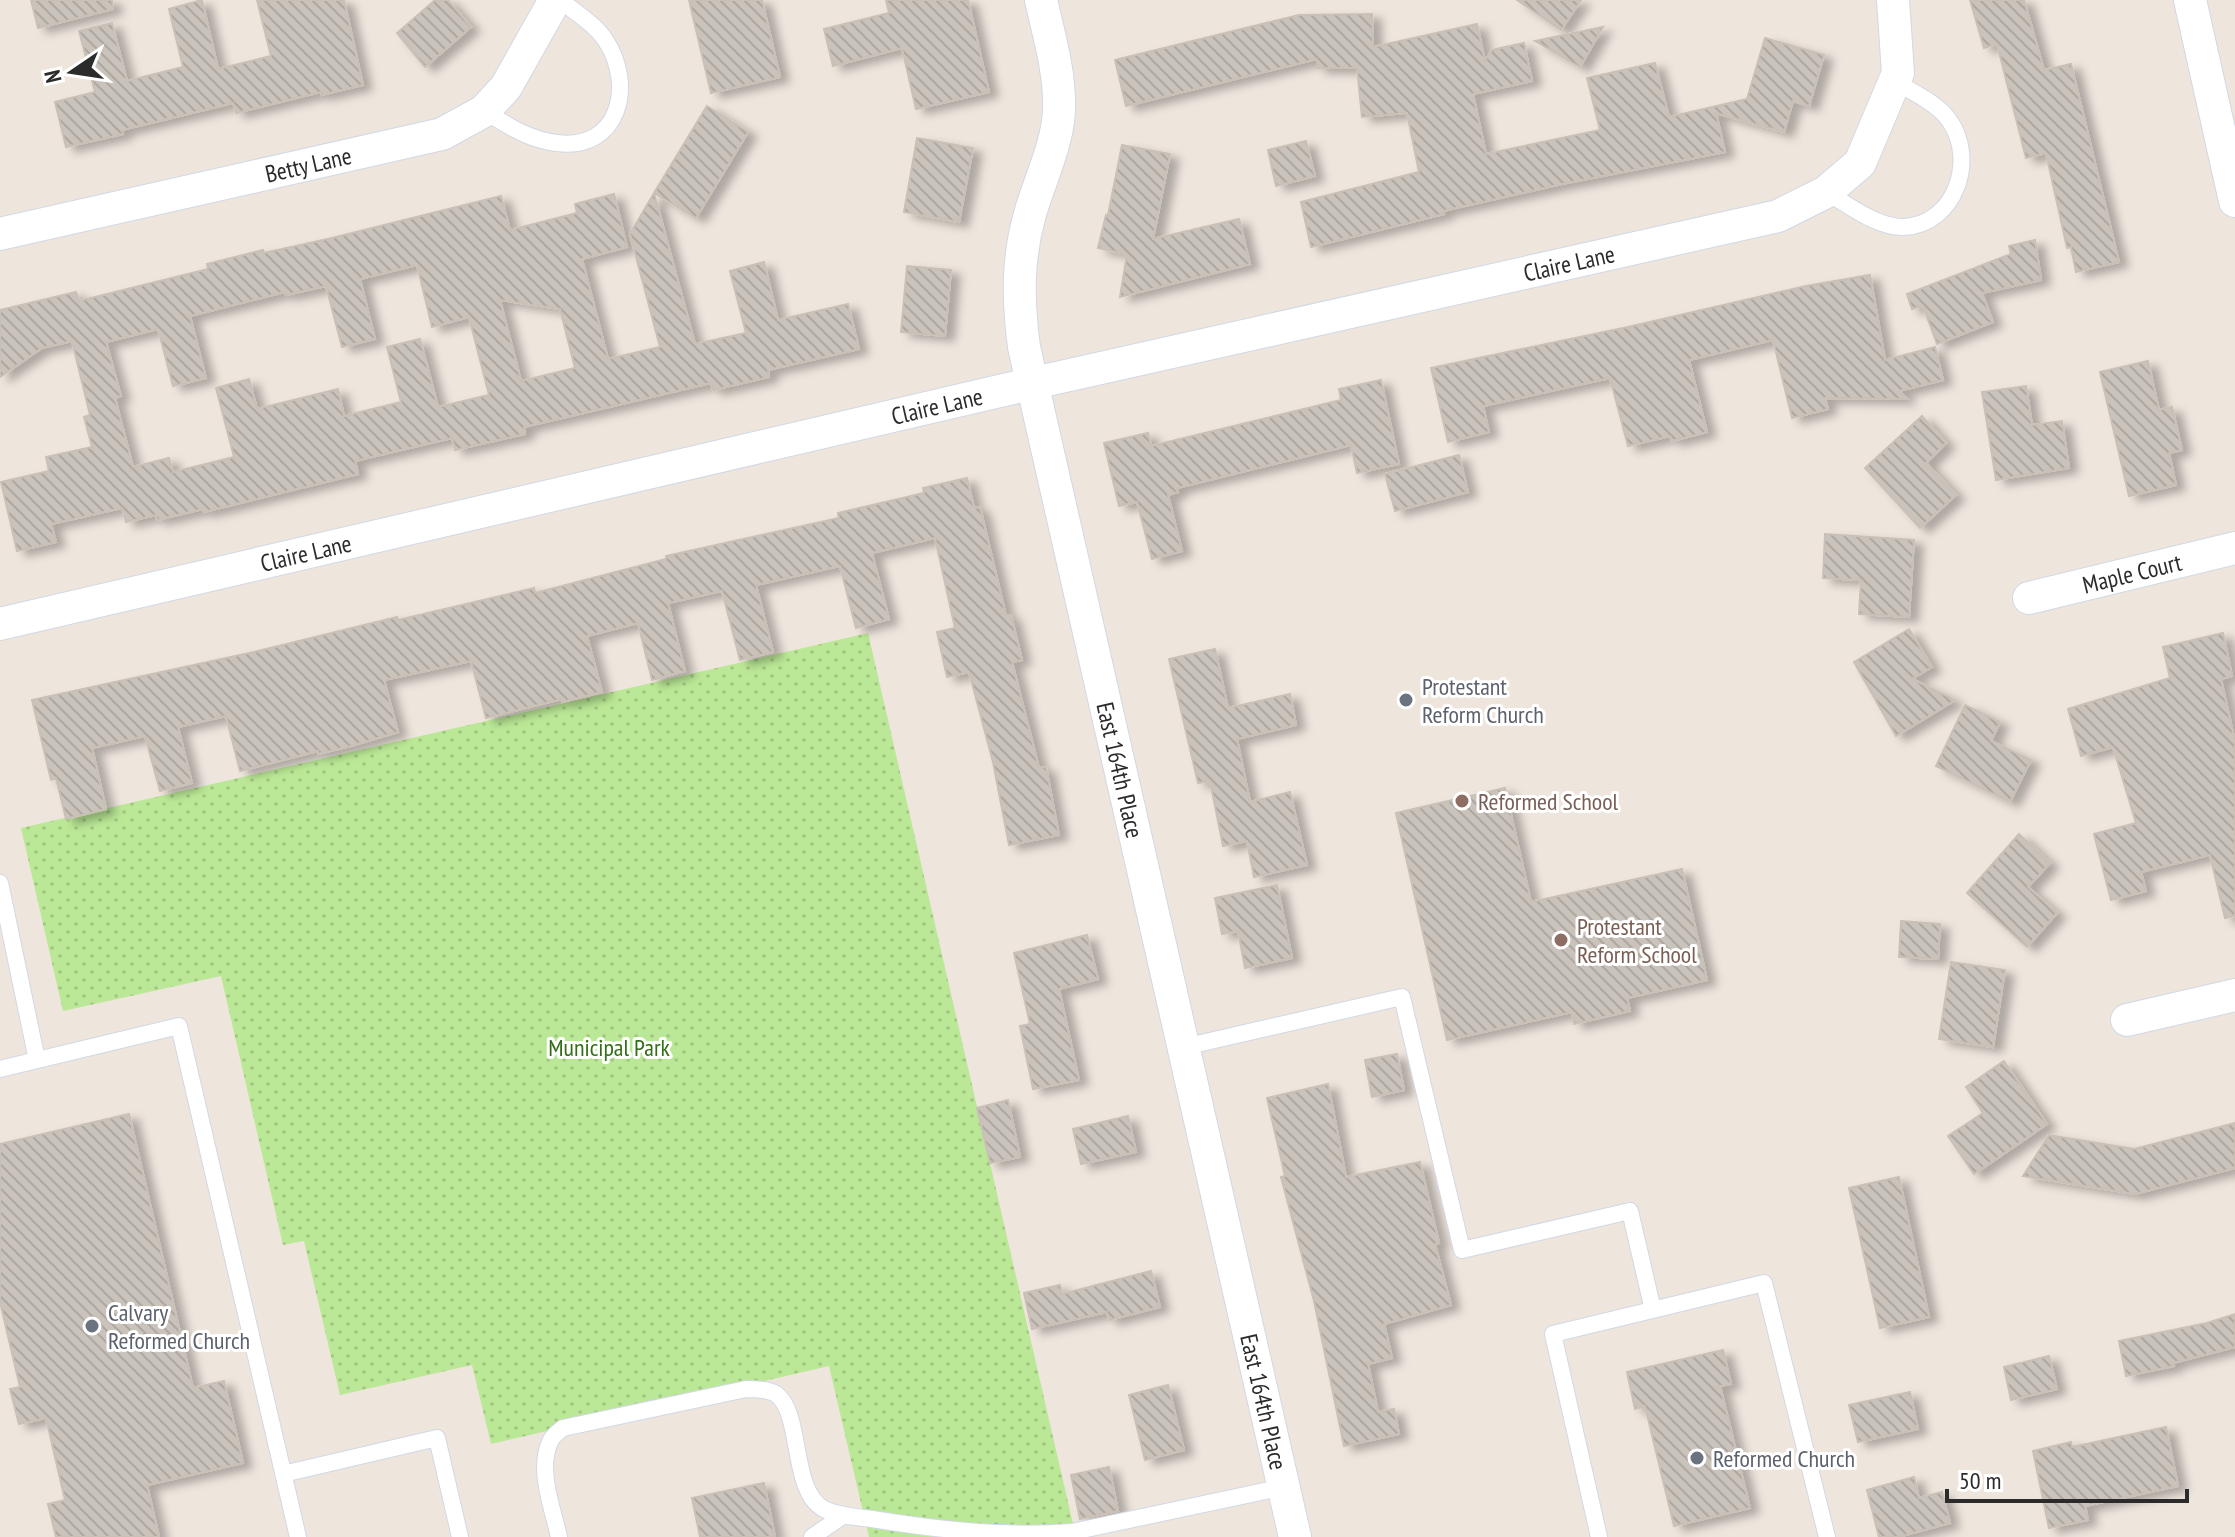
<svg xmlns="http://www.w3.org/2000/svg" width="2235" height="1537" viewBox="0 0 2235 1537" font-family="'PT Sans Narrow',sans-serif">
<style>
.green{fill:url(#green-dots)}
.building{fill:url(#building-back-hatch);stroke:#cac0b6;stroke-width:2;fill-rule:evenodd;filter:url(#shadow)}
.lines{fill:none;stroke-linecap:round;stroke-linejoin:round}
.service-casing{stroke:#d2d8e5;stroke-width:18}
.minor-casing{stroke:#d2d8e5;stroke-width:34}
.service{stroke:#fff;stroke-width:16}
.minor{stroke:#fff;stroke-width:32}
.worship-dot{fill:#6b7280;stroke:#fff;stroke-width:3}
.education-dot{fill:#8d6e63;stroke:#fff;stroke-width:3}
.labels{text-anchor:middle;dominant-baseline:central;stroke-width:6;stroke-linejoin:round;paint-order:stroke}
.street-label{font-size:24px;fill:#2b2b2b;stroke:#fff}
.worship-label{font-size:24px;fill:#5b616d;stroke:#fff;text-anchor:start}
.education-label{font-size:24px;fill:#785e54;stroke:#fff;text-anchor:start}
.park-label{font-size:24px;fill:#326e16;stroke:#fff}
</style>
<defs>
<pattern id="green-dots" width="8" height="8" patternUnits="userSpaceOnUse" patternTransform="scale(2)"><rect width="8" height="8" fill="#bbe896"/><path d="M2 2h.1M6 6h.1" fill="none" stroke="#a1c781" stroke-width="1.8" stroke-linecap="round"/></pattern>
<pattern id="building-back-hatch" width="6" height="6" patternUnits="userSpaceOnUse" patternTransform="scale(2)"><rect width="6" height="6" fill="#c9c3bb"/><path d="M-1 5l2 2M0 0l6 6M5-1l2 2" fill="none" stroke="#ada8a1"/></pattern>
<filter id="shadow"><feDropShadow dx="9" dy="5" stdDeviation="4" flood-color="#0004"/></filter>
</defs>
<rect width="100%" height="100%" fill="#eee5dd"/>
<path class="green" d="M868 633 1076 1537H869L829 1366 491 1444 472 1365 340 1395 304 1241 283 1245 221 976 63 1011 21 828Z"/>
<path class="building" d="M31 0H112L113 9 38 28Z
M202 0 218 69 271 56 257 0H344L363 85 321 95V92L236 113 233 103 122 130 123 134 66 147 55 102 95 92 79 31 112 23 127 81 183 67 169 9Z
M435 0H448L471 27 425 67 397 33Z
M689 0H762L780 77 711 93Z
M886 0H968L989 92 916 109 902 48 833 66 824 29 889 13Z
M1517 0H1581L1561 30Z
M1970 0H2024L2044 70 2071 64 2119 262 2076 272 2071 247 2067 248 2046 153 2026 158 1997 44 1984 48Z
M1372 14 1373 47 1477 24 1485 61 1492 50 1524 43 1532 81 1473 94 1486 154 1600 130 1587 78 1655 63 1669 117 1747 99 1765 38 1824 55 1809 106 1793 101 1784 132 1716 113 1725 152 1562 184 1443 211 1444 214 1311 247 1301 202 1419 172 1407 113 1362 117 1357 68H1317V59L1126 106 1115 60 1299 15Z
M1603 27 1580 67 1535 41Z
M707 106 748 132 696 218 654 193Z
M917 138 973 148 959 222 904 212Z
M1306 141 1315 176 1276 186 1268 150Z
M1122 145 1170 154 1153 239 1239 219 1250 264 1120 297 1127 254 1098 248 1106 215H1108Z
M654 193 695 344 746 333 730 271 764 262 778 320 848 304 859 349 768 370 769 377 713 390 711 383 524 427 525 434 455 450 452 438 355 461 358 474 204 512 203 509 157 520 156 515 126 522 122 508 51 524 56 542 17 551 1 482 49 471 46 457 92 447 84 417 90 415 72 341 42 348 0 377V310L76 292 79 301 208 269 207 264 263 250 264 253 332 238 501 196 510 230 577 213 575 204 614 194 627 247 582 259 608 359 660 347 630 234ZM417 265 432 327 469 317 489 395 438 407 420 339 387 347 401 402 344 416 338 389 257 409 249 379 216 388 234 457 173 472 169 458 133 467 115 398 121 396 106 342 158 329 173 386 206 378 190 316 285 292 286 295 326 286 342 347 375 339 360 279ZM500 300 560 309 575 368 521 381Z
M2035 240 2041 280 1982 293 1993 322 1937 344 1923 306 1912 309 1907 294 2011 254 2009 246Z
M907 266 951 270 945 336 901 332Z
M1870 275 1885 360 1935 347 1943 380 1899 391 1907 399 1825 398 1828 409 1792 418 1773 340 1689 360 1707 432 1672 441 1670 436 1628 446 1610 378 1483 406 1489 432 1448 442 1431 368 1628 327 1806 286Z
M2148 361 2159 410 2172 407 2182 450 2169 453 2176 485 2129 496 2100 372Z
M1381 380 1399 464 1357 473 1351 445 1177 488 1178 492 1168 495 1182 551 1152 559 1137 502 1119 506 1104 443 1148 433 1151 446 1341 400 1339 389Z
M2026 386 2032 425 2062 421 2069 468 1996 480 1982 392Z
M1922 416 1946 443 1926 463 1956 495 1920 528 1865 468Z
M1459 455 1468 492 1395 511 1385 474Z
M967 478 974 508 980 507 1006 616 1011 615 1022 660 1012 662 1039 768 1046 767 1059 835 1009 845 993 762 969 672 947 677 937 632 955 628 935 538 872 553 889 619 856 628 840 566 756 585 773 652 740 660 722 591 668 603 685 671 652 680 638 623 587 636 602 692 562 702V699L486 718 471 661 384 680 398 732 351 746 318 754V751L240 771 226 716 178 727 192 783 160 791 145 736 92 748 106 809 66 819 56 778 51 780 32 700 254 652 397 617 398 620 534 588 535 593 666 559V556L839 518 838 513 924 493 923 488Z
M1825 534 1914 540 1909 617 1859 614 1861 580 1823 578Z
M1909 629 1932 667 1912 679 1955 700 1896 736 1854 662Z
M2223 633 2232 676 2221 679 2235 742V916L2225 918 2210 855 2141 872 2146 891 2111 900 2094 834 2136 823 2113 747 2081 756 2068 709 2170 678 2163 647Z
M1215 649 1228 708 1290 694 1296 725 1237 739 1250 802 1290 792 1307 865 1254 877 1247 841 1223 846 1210 781 1198 783 1169 659Z
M1965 705 2000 722 1991 741 2031 760 2010 802 1936 766Z
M1505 788 1531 902 1682 869 1707 980 1627 998 1630 1011 1574 1024 1572 1012 1447 1040 1396 813Z
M2019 834 2050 863 2028 887 2057 913 2027 947 1967 893Z
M1277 885 1292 958 1245 968 1238 931 1222 934 1215 898Z
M1901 921 1940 924 1938 959 1899 957Z
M1087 935 1098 979 1059 989 1079 1080 1033 1089 1020 1026 1030 1024 1014 953Z
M1951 962 2005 970 1993 1047 1939 1039Z
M1397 1054 1404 1090 1372 1097 1365 1060Z
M2004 1061 2047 1124 1974 1174 1948 1136 1983 1113 1966 1087Z
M1328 1084 1346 1177 1420 1162 1439 1243 1435 1244 1451 1305 1384 1324 1392 1358 1368 1364 1378 1412 1394 1409 1399 1434 1344 1446 1314 1301 1281 1177 1285 1176 1267 1098Z
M1008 1100 1020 1157 990 1163 977 1108Z
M129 1114 193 1388 224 1381 243 1463 147 1485 159 1537H56L48 1504 65 1500 46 1418 19 1424 10 1389 20 1387 0 1302V1144Z
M1128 1116 1136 1152 1081 1164 1073 1129Z
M2235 1123V1168L2135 1194 2023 1176 2049 1135 2134 1149Z
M1899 1177 1929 1317 1880 1328 1849 1188Z
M1151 1271 1160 1307 1109 1320 1107 1312 1032 1329 1024 1293 1060 1285 1062 1294Z
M2235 1314V1347L2173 1363 2174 1366 2126 1376 2119 1341 2207 1323Z
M1723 1350 1731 1384 1720 1386 1750 1508 1674 1526 1645 1406 1635 1409 1627 1372Z
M2049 1356 2057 1389 2011 1400 2004 1367Z
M1168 1385 1184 1450 1145 1460 1129 1395Z
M1910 1392 1918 1429 1858 1442 1849 1405Z
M2166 1427 2178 1486 2085 1506 2088 1520 2049 1528 2033 1451 2071 1442 2072 1447Z
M1109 1467 1118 1511 1080 1519 1071 1475Z
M1914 1477 1919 1498 1942 1492 1950 1523 1898 1537H1879L1867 1490Z
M764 1483 775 1537H700L692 1498Z"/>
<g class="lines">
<defs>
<path id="service" d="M484 111C507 125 529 140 557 143 619 151 635 86 606 41 596 25 575 12 560 0
M1826 192C1849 205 1877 228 1904 227 1956 224 1977 159 1949 120 1937 103 1912 92 1894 81
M0 883 37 1060
M1184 1047 1402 997 1462 1250 1630 1211 1653 1310
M0 1069 179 1026 298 1537
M283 1474 437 1438 460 1537
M559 1537C553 1509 537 1470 550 1442 552 1436 558 1432 563 1428L746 1389C755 1389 768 1389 776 1394 803 1413 790 1491 824 1509 838 1516 857 1517 872 1519 939 1530 1004 1537 1072 1532L1284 1487
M812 1537 844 1515
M1599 1537 1553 1334 1764 1283 1827 1537"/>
<g id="minor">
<path id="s1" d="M1041 0C1049 36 1060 72 1059 108 1059 141 1039 182 1030 214 1017 259 1018 302 1024 347L1295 1537"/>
<path d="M2190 0 2235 201"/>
<path id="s2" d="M0 234 442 134 484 111 506 87 555 0"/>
<path id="s3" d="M2029 598 2235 548"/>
<path id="s4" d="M0 624 1034 383 1778 216 1826 192 1860 163 1898 73 1893 0"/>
<path d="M2127 1020 2235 995"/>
</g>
</defs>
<use href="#service" class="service-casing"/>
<use href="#minor" class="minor-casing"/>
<use href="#service" class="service"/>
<use href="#minor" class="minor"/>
</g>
<g class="worship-dot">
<circle cx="1406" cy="700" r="8"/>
<circle cx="92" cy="1326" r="8"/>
<circle cx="1697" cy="1458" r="8"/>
</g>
<g class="education-dot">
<circle cx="1462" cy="801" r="8"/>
<circle cx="1561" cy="940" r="8"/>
</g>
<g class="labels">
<g class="street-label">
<text stroke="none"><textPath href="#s2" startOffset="316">Betty Lane</textPath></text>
<text stroke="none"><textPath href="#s4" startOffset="1610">Claire Lane</textPath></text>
<text stroke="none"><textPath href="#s4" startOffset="962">Claire Lane</textPath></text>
<text stroke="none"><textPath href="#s4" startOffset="314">Claire Lane</textPath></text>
<text stroke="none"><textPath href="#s3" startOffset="106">Maple Court</textPath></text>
<text stroke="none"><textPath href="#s1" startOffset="788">East 164th Place</textPath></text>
<text stroke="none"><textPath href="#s1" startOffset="1436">East 164th Place</textPath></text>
</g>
<g class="worship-label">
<text x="1422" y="686">Protestant<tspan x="1422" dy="28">Reform Church</tspan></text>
<text x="108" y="1312">Calvary<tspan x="108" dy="28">Reformed Church</tspan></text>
<text x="1713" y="1458">Reformed Church</text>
</g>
<g class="education-label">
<text x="1478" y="801">Reformed School</text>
<text x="1577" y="926">Protestant<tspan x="1577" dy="28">Reform School</tspan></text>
</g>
<g class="park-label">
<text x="609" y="1047">Municipal Park</text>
</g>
</g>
<g transform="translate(72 72) rotate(257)" stroke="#ffffff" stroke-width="6" paint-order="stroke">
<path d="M0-6L14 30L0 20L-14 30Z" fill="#2b2b2b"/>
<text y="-12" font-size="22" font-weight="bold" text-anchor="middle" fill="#2b2b2b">N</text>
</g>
<path d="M1947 1489v12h240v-12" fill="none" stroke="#2b2b2b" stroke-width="4"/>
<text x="1959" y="1489" font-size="24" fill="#2b2b2b" stroke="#ffffff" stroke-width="6" paint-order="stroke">50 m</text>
</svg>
